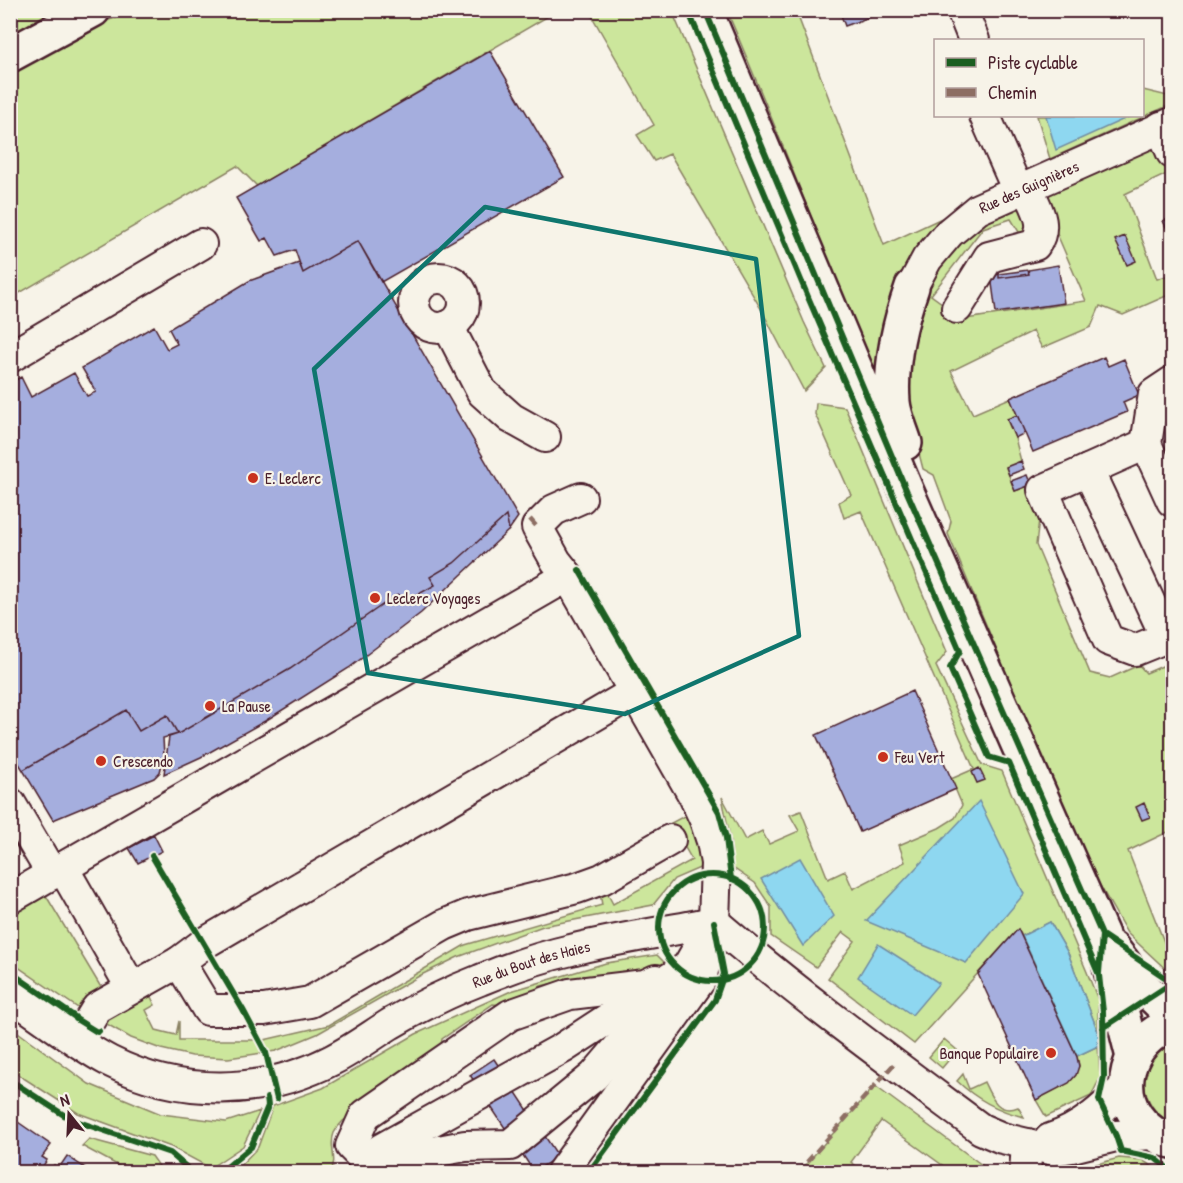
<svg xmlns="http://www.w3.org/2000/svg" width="1183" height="1183" viewBox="0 0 1183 1183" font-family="'Patrick Hand',sans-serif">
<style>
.green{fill:#cce69c;stroke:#8b8264;stroke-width:1.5}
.water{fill:#8ed7f0;stroke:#738da1;stroke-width:1.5}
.building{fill:#a5aede;stroke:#4a1f2b;stroke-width:1.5}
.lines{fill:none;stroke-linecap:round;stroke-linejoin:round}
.minor-casing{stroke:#4a1f2b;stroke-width:34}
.major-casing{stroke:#4a1f2b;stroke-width:38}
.minor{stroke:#f7f3e8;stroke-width:30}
.major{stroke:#f7f3e8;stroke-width:33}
.quiet{stroke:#8d6e63;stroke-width:4.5;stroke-dasharray:9 4.5;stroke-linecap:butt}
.cycleway-casing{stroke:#f7f3e8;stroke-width:10}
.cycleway{stroke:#1b5e20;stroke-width:6}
.marked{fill:none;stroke:#0f766e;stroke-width:4.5;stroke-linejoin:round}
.poi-dot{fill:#c8321e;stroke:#f7f3e8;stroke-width:2}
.labels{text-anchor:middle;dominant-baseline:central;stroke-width:4.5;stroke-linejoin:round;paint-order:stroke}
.street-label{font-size:16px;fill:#4a1f2b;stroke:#f7f3e8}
.poi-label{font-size:16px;fill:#4a1f2b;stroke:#f7f3e8;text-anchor:start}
</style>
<rect width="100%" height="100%" fill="#f7f3e8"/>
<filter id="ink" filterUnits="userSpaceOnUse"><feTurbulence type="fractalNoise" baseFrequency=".0167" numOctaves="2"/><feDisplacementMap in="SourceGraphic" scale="12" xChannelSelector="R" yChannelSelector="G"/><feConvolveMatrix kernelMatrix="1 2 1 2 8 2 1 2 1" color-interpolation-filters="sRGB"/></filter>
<g filter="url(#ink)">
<path class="green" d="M12 10 63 11 11 39Z
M134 11H557L257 186 237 166 11 298 10 69 84 29Z
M589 11H672L804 322 826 368 804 391 760 307 670 154 654 161 637 135 654 125Z
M727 11H796L884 245 942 218 922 245 885 395C829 268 782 138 727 11Z
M1143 90 1172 97V104L1050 159 1037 116H1142Z
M1157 146 1169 173 1125 194 1157 279 1172 274V297L1166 296 1123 315 1100 306 1091 327 1042 348 1033 331 951 371 973 414 1010 398 1017 415 1007 420 1015 438 1021 461 1006 468 1015 491 1031 485 1040 511 1036 545 1090 673 1110 678 1139 665 1146 673 1172 662V830L1128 851 1172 962V975L1127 933 1098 882 1053 784 948 534 951 521 934 475 923 469 906 403V372L919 303 936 270 965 239 985 221 1025 201 1033 225 1022 237 1011 219 983 228 931 295 946 306 959 320 1086 301 1041 197Z
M816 403 845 407 947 652 936 666 982 765 1002 771 1087 972 1098 1000V1032L1068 953 1050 922 1022 936 1018 929 914 1044 828 978 855 941 843 932 816 967 771 936V907L755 883 733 868 731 842 722 797 745 840 762 831 769 844 799 831 790 815 801 811 828 879 845 871 853 889 905 862 899 845 939 828 955 818 962 805 951 779 974 769 861 511 844 518 839 502 851 495 815 414Z
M690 813 700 832 702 867 674 879 653 905 543 926 458 957 421 975 317 1034 276 1051 228 1058 192 1056 161 1049 131 1038 98 1019 147 989 155 1005 146 1010 156 1030 176 1035 179 1021V1040H264L329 1025 465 945 602 905 600 893 605 889 613 904 692 860 671 823Z
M45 894 102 989 81 1010 11 962V911Z
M657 955 666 964 659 973 644 971 562 981 541 986 510 1006 493 1004 442 1039 440 1054 343 1121C340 1124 336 1129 334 1133 328 1147 339 1159 330 1172H234L258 1147 273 1106 323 1088 416 1034 511 991 606 963Z
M11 1027 89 1084 161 1114 226 1122 260 1111 243 1146 210 1168 171 1147 78 1113 11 1070Z
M944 1039 957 1050 942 1068 929 1057Z
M1172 1043V1122C1149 1113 1137 1085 1150 1062 1155 1053 1164 1048 1172 1043Z
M1098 1046 1100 1078 1091 1096 1046 1117 1036 1100 1069 1082 1079 1066 1077 1056Z
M963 1074 969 1089 984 1082C991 1097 998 1115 1018 1107L1024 1117C998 1111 976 1099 957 1081Z
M875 1086 986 1168 989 1172H952L881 1121 851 1162 864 1172H799Z
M89 1139 152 1156 163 1172H130L82 1146Z
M1119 1158 1142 1160 1161 1172H1067Z"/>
<path class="water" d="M1046 116H1131L1056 150Z
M979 801 1024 894 966 963 866 921Z
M800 858 834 916 803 946 761 879Z
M1050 922 1068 953 1098 1032V1046L1077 1056 1022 936Z
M878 944 939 983 912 1015 858 977Z"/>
<path class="building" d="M839 10H889L845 26Z
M490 51 564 177 381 282 358 241 303 273 295 250 277 256 267 238 261 241 236 198Z
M1171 218 1172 221V239L1163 221Z
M1125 236 1136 261 1127 265 1115 240Z
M358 241 518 517 509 530 506 516 454 563 430 577 435 585 403 603 398 594 290 669 178 734 167 715 139 731 126 710 23 770 10 749V440L13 438 10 431V383L21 377 31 397 74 373 87 396 96 392 82 368 154 326 167 349 177 344 169 329 249 281 299 263 303 273Z
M1058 265 1064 303 996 313 991 276 999 274V278L1029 274 1028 270Z
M1028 270 1029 274 999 278V274Z
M1104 357 1108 366 1124 359 1139 395 1123 402 1127 412 1033 452 1010 398Z
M1017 415 1025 433 1015 438 1007 419Z
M1021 461 1024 469 1009 475 1006 467Z
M1027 475 1031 485 1015 491 1011 481Z
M506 516 509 530 421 613 349 668 265 721 201 757 164 774 169 737 178 734 290 669 398 594 403 603 435 585 430 577 454 563Z
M912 691 956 789 860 832 816 735Z
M126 710 139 731 167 715 178 734 163 738 164 756 160 772 154 778 53 820 23 770Z
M979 768 985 780 977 783 972 772Z
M1144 803 1150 817 1142 820 1136 807Z
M154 835 162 851 138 863 129 848Z
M1018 929 1077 1057 1079 1066 1076 1075 1069 1083 1036 1100 978 974Z
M494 1059 558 1156 534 1172 470 1075Z
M15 1120 51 1145 42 1157 47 1160 39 1172H31L24 1168 21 1172H10V1126Z
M67 1156 85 1168 82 1172H49L54 1165 59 1168Z"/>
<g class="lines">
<defs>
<g id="minor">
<path d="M962 10 974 40"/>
<path d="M985 116 1018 191"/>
<path d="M1161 127 1172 153"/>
<circle cx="439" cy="303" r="25"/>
<path id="s1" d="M912 287 927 259 949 233 978 209 1172 123"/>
<path d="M957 308 989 257 1035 245C1049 224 1036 208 1027 187"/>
<path d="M448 326 482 392 511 418 545 437"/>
<path d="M10 357 201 244"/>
<path d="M1172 382 1154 394 1146 444 1172 501"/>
<path d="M1146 444 1043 490 1108 640 1135 650 1172 635"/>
<path d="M1088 470 1166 637"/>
<path d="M568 576 556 561 537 527 554 510 581 498"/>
<path d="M10 803 52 874"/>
<path d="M63 868 131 987"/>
<path d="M10 898 568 576 694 796 705 820 712 841 716 863 714 922 701 979 562 1172"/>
<path d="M714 922C799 995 891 1062 981 1129L1002 1138 1053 1150 1072 1147 1116 1136 1154 1134"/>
<path d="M179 962 203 944 633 693"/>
<path id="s2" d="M10 995C43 1017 75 1043 109 1061 180 1097 262 1096 332 1060 352 1050 371 1036 390 1024 419 1007 449 992 480 980 509 968 540 957 571 950 618 938 666 932 714 922"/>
<path d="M77 1041 97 1008 179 962 208 1010H264L310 1002 444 925 468 915 577 888 602 879 670 840"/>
<path d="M1050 1139C1082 1129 1104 1108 1127 1085"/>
<path d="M369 1164 351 1146 365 1115 510 1015 570 994 645 985 656 980"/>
<path d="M370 1164 465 1146 510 1145 594 1076 665 993"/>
<path d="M378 1172 369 1164 381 1149 563 1048 681 971 687 968 703 940"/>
<path d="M1025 1172 1027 1144"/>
</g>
<path id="major" d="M705 10 907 492 1102 935 1133 1057
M10 55 93 10
M905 443C901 430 894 415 893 402 890 362 899 324 912 287
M1112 948 1138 982 1172 1015
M1172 1025C1127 1038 1109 1097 1148 1129 1155 1135 1163 1140 1172 1141"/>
</defs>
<use href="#minor" class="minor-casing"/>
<use href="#major" class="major-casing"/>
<use href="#minor" class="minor"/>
<use href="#major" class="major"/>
<path class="quiet" d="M530 519 537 527
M798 1172 894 1064"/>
<defs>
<path id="cycleway" d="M688 10 808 297 960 651 950 668 989 757 1009 763 1099 975 1103 1012 1104 1077 1099 1100 1116 1136 1121 1151 1155 1158 1172 1172
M705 10 907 492 1102 935 1099 973
M579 570 719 812 726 838 731 879
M152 856 243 1010 266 1053 277 1099
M659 928a53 53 0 1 1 106 0a53 53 0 1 1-106 0Z
M1102 935 1172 982
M10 972 75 1017 76 1019 97 1032 99 1031
M1103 1028 1172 983
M10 1080 70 1119 170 1153 192 1172
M221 1172 251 1147 268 1106 267 1098
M589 1172 715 1000 724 974 714 922"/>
</defs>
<use href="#cycleway" class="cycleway-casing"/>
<use href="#cycleway" class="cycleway"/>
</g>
</g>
<path class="marked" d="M485 207 756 259 799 636 625 714 368 673 314 369Z"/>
<g class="poi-dot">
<circle cx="253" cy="478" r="6"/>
<circle cx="375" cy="598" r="6"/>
<circle cx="210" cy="706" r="6"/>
<circle cx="883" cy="757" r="6"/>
<circle cx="101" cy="761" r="6"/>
<circle cx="1051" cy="1053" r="6"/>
</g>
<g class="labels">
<g class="street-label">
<text stroke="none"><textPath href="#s1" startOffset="159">Rue des Guignières</textPath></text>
<text stroke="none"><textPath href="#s2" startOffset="573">Rue du Bout des Haies</textPath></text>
</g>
<g class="poi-label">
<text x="265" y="478">E. Leclerc</text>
<text x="387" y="598">Leclerc Voyages</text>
<text x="222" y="706">La Pause</text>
<text x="895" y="757">Feu Vert</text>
<text x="113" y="761">Crescendo</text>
<text x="1039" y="1053" text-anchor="end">Banque Populaire</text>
</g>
</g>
<rect width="1183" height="1183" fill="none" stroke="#f7f3e8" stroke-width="36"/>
<rect x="18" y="18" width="1147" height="1147" fill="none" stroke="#4a1f2b" stroke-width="2" filter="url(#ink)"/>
<rect x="934" y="39" width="210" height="78" fill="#f7f3e8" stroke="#b29e9c" stroke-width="1.5"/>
<rect x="946" y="58" width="30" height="9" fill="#1b5e20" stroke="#b29e9c" stroke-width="1.5"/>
<text x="988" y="69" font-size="18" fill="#4a1f2b">Piste cyclable</text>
<rect x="946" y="88" width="30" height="9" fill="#8d6e63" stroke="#b29e9c" stroke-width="1.5"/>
<text x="988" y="99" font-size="18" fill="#4a1f2b">Chemin</text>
<g transform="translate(69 1114) rotate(342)" stroke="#f7f3e8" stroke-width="4.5" paint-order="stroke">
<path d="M0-4.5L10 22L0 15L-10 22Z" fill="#4a1f2b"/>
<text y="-9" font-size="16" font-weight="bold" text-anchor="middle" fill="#4a1f2b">N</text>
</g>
</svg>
